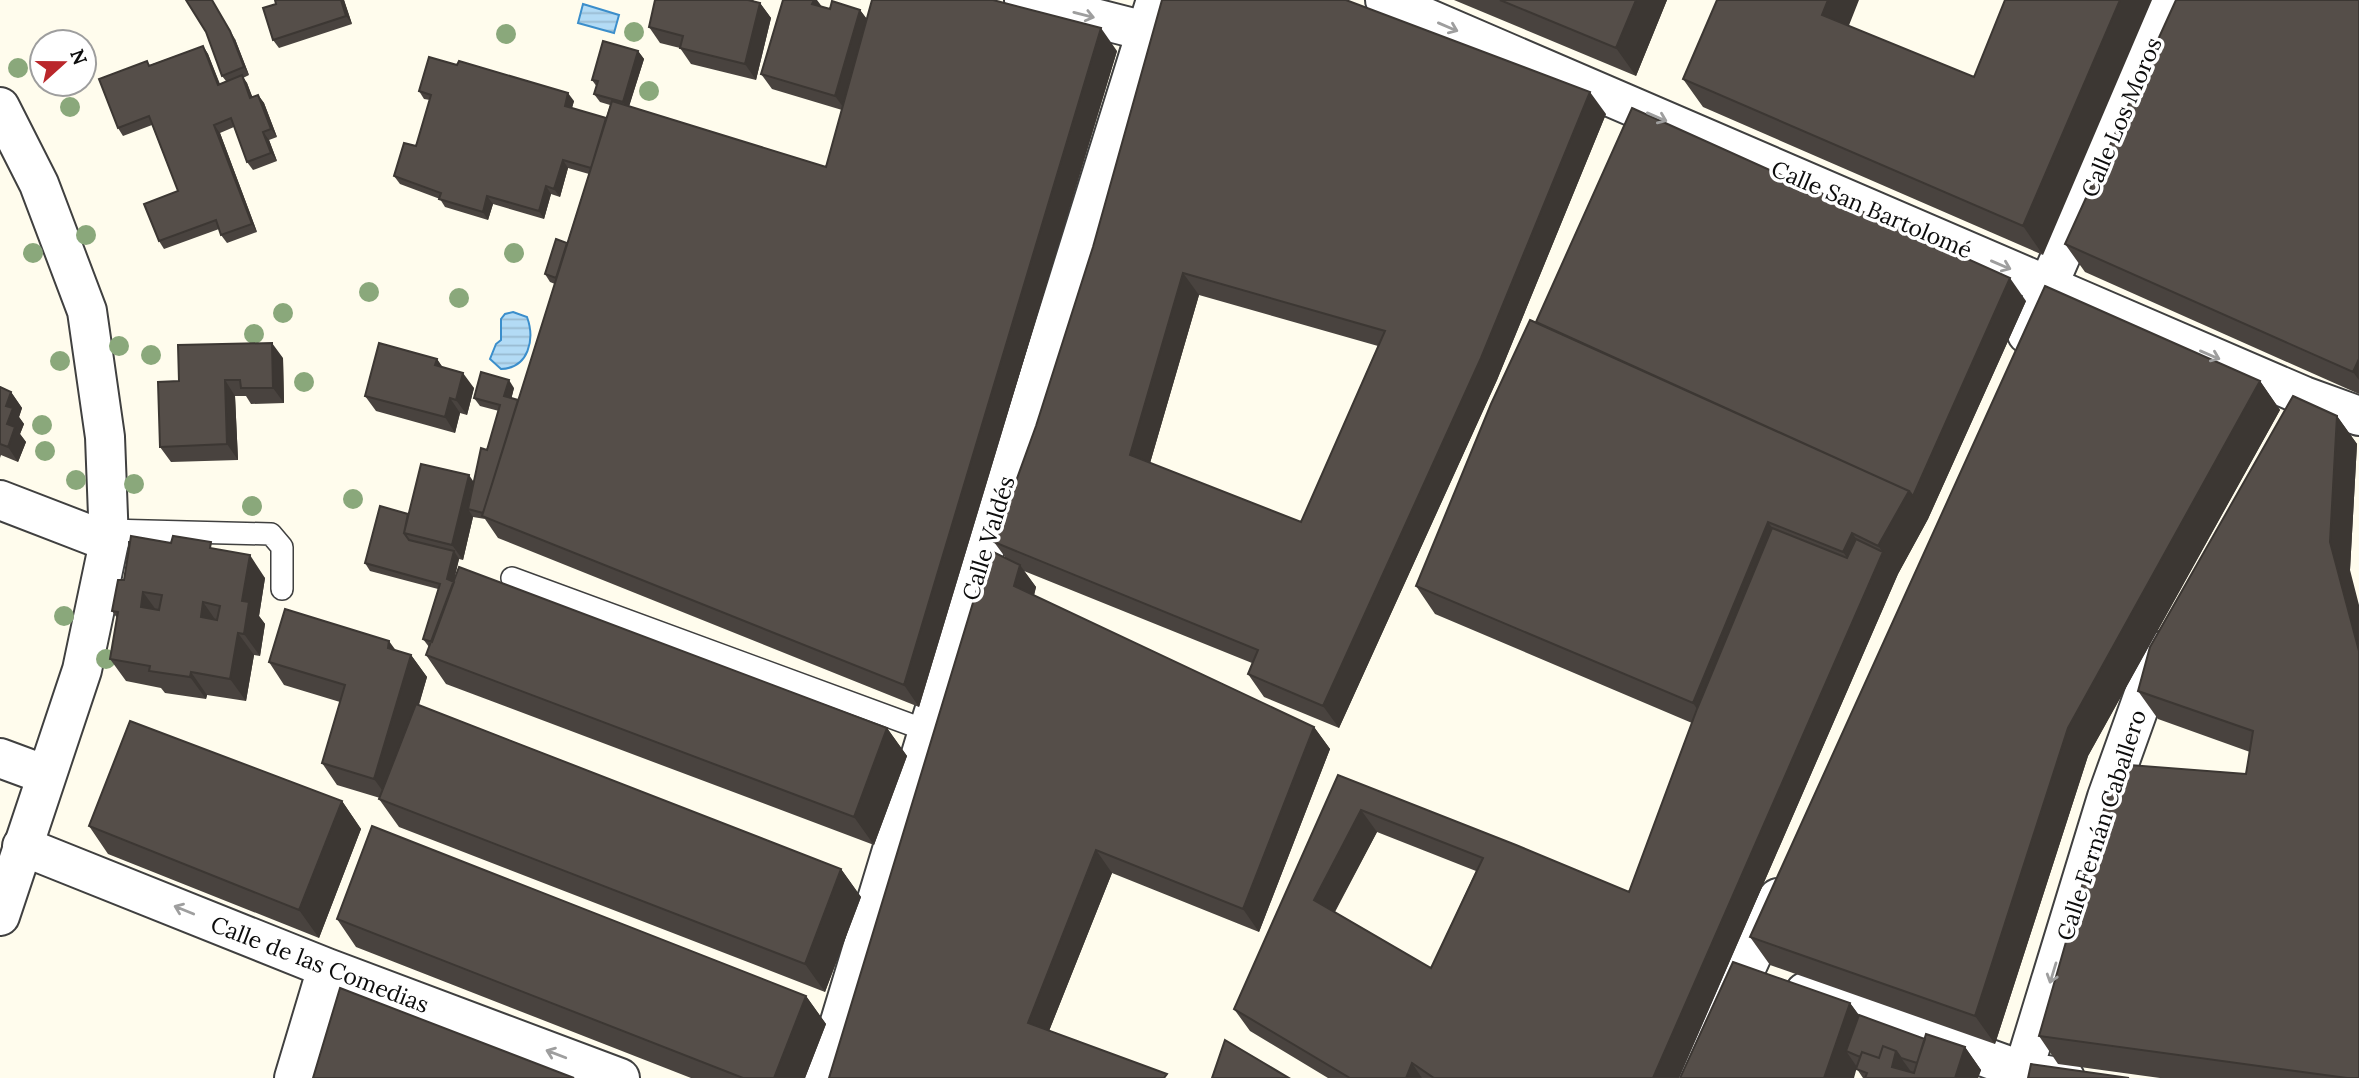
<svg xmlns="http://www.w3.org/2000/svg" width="2359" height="1078" viewBox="0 0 2359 1078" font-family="Lora,serif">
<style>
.water{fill:url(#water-rules);stroke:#3b8ecb;stroke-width:2}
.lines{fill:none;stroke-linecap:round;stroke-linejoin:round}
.service-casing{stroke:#404040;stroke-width:24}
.minor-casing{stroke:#404040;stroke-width:42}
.tertiary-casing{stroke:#404040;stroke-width:42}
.service{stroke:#fff;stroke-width:21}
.minor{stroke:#fff;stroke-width:38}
.tertiary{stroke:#fff;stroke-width:38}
.tree{fill:#8aa87b}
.wall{fill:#49433f;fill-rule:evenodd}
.shaded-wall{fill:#3c3733}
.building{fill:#554e49;stroke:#3c3733;stroke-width:2;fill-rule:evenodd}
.oneway{stroke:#9e9e9e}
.labels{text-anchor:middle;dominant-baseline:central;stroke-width:7;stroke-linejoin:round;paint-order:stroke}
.street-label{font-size:23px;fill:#0d0d0d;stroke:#fff}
</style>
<defs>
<pattern id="water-rules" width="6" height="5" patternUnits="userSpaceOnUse" patternTransform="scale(1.75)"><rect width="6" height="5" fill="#b3dbf5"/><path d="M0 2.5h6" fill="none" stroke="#99bbd1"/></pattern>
</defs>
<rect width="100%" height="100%" fill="#fffced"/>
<path class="water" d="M583 4 619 15 614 33 578 23Z
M513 312 527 317C535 339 529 368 501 369L490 359 496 344 501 340V319L505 314Z"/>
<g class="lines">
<defs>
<path id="service" d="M108 530 271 534 282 547V589
M512 578 928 731"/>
<path id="minor" d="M1024 0 1145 31
M1385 0 2304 396 2359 416
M0 500 109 542
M22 846 327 968 620 1078
M1805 992 2023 1071 2065 1078
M294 1078 327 968
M2021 1078 2107 797 2150 677 2165 650"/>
<path id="tertiary" d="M0 107 39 184 87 311 105 437 109 542 82 670 0 916
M2027 334 2172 0
M0 758 46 775
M823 1078 928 731 1156 0
M1696 1078 1778 898"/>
</defs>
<use href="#service" class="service-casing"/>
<use href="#minor" class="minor-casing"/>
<use href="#tertiary" class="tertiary-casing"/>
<use href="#service" class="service"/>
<use href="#minor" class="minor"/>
<use href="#tertiary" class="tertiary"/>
</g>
<g class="tree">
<circle cx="634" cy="32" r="10"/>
<circle cx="506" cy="34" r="10"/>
<circle cx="18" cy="68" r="10"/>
<circle cx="649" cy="91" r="10"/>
<circle cx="70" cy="107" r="10"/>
<circle cx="86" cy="235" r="10"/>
<circle cx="33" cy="253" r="10"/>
<circle cx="514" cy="253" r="10"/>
<circle cx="369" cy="292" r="10"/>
<circle cx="459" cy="298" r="10"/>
<circle cx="283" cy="313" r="10"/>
<circle cx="254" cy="334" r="10"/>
<circle cx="119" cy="346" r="10"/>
<circle cx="151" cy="355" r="10"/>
<circle cx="60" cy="361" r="10"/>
<circle cx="304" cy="382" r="10"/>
<circle cx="42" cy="425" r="10"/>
<circle cx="45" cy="451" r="10"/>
<circle cx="76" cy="480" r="10"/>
<circle cx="134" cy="484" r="10"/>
<circle cx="353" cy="499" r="10"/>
<circle cx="252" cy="506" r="10"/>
<circle cx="64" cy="616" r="10"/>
<circle cx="106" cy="659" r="10"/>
</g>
<path class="wall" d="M275 0H344L352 24 279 48 273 40 276 4Z
M655 0H753L754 1 760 3 771 18 756 80 691 64 680 48 660 43 649 27Z
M1454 0H1667L1636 76Z
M2359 0V394L2085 272 2065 244Z
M822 7 830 9 860 10 867 19 1117 51 919 707 498 538 485 519 473 517 463 560 459 559 454 581 887 728 907 756 874 845 446 684 426 655 429 647 423 639 438 589 370 571 365 563 408 514 474 482 487 450 499 411 480 406 474 398 514 388 511 399 518 400 555 284 550 282 545 274 567 243 589 174 568 168 560 197 551 194 544 219 493 204 488 220 445 207 440 199 400 184 394 176 416 146 430 100 424 99 419 91 574 101 572 108 606 118 610 105 600 102 594 94 597 87 592 80 638 51 644 59 629 106 826 167 842 110 772 89 761 74Z
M1849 26 1974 77 2043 255 1703 107 1683 79Z
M235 39 249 75 243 78 247 83 252 97 258 95 264 103 277 137 269 140 277 161 253 170 247 162 234 127 220 133 257 232 227 243 221 235 219 229 164 249 159 241 178 191 152 125 123 136 118 128 150 65 203 46 208 54 220 84 226 81 222 76Z
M1606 114 1497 380 1339 728 1264 697 1248 674 1252 663 1024 571 1036 587 1034 596 1314 727 1330 749 1259 932 1112 873 1049 1031 829 1078 1005 557 994 542 1036 426 1093 247ZM1199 295 1378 346 1301 522 1150 463Z
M2026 301 1928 519 1898 574 1679 1078H1328L1250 1031 1234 1009 1338 775 1629 892 1692 723 1435 614 1416 586 1536 322ZM1377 832 1476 871 1431 968 1335 912Z
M283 358 284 403 251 404 246 396H235L238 460 171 462 160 447 179 381Z
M437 359 442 367 474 388 467 415 460 413 455 433 376 411 365 396Z
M2260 381 2280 410 2088 756 1995 1044 1770 965 1750 937Z
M0 387 11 392 22 408 19 417 24 424 20 434 26 442 18 462 1 455 0 458Z
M2337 416 2357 444 2350 570 2359 1078H2160L2058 1064 2039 1036 2246 774 2250 752 2158 719 2138 691Z
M216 549 265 578 259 616 265 624 260 656 254 655 246 701 207 695 206 699 165 693 161 688 126 681 110 659 117 618 112 611 124 580Z
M396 651 411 655 427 677 419 705 841 869 861 897 825 992 399 827 379 799 380 798 337 785 322 763 340 702 284 685 269 662Z
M342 801 361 829 319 938 108 854 89 826Z
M337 919 806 996 826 1024 805 1078H691L356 947Z
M1733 962 1850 1003 1859 1015 1925 1039 1965 1047 1981 1070 1978 1078H1863L1857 1069Z"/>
<path class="shaded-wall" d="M212 0 235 39 249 75 244 67Z
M341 0H344L352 24 346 16Z
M814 0H817L826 12 812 4Z
M1636 0H1667L1636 76 1616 48Z
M1828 0H1859L1842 43 1822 15Z
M2120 0H2152L2043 255 2023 226Z
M760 3 771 18 756 80 745 64Z
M860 10 871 25 846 111 835 96Z
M1101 28 1117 51 919 707 904 685Z
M203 46 208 54 223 93 218 85Z
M638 51 644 59 628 110 623 102Z
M242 75 247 83 256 106 250 98Z
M1590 92 1606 114 1497 380 1339 728 1323 706Z
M568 93 574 101 570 114 565 106Z
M258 95 264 103 277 137 271 129Z
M214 125 220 133 257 232 252 224Z
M263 132 269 140 277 161 271 153Z
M563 160 568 168 560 197 554 189Z
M546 186 551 194 544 219 539 211Z
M487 196 493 204 488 220 483 212Z
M1183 273 1199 295 1146 477 1130 455Z
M2010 278 2026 301 1928 519 1898 574 1679 1078H1653L1883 552 1878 546Z
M272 343 283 358 284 403 273 388Z
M437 359 448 375 435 365Z
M2359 359V380L2353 372Z
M463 373 474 388 467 415 456 400Z
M225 380 235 396 238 460 227 444Z
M509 380 514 388 510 404 504 396Z
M2260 381 2280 410 2088 756 1995 1044 1975 1016 2068 728Z
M11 392 22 408 19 417 24 424 20 434 26 442 18 462 8 447 6 406Z
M450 398 460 413 455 433 445 417Z
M2337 416 2357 444 2350 570 2359 605V651L2330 542Z
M469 475 480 491 468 509 473 517 463 560 452 545Z
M1768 522 1788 550 1712 731 1693 703Z
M1852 533 1872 561 1863 580 1843 552Z
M454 551 459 559 452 587 447 579Z
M250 555 265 578 259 616 265 624 260 656 244 634 242 601Z
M1020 565 1036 587 1030 609 1014 586Z
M143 592 159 614 141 607Z
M203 602 219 625 201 617Z
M238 633 254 655 246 701 230 679Z
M389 641 405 663 388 648Z
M411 655 427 677 390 801 374 779Z
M191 672 207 695 206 699 190 677Z
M1314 727 1330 749 1259 932 1243 909Z
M887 728 907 756 874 845 854 817Z
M342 801 361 829 319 938 299 910Z
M1361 810 1377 832 1329 922 1314 900Z
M1096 850 1112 873 1043 1046 1028 1023Z
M841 869 861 897 825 992 805 964Z
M806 996 826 1024 805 1078H774Z
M1850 1003 1870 1031 1846 1051 1857 1067 1854 1078H1824Z
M1965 1047 1981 1070 1978 1078H1955Z
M1896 1051 1912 1073 1884 1065Z
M1412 1063 1422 1078H1406Z"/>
<path class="building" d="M186 0H212L230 31 244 67 222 76 206 32Z
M275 0H341L346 16 273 40 263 8 276 4Z
M655 0H748L760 3 745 64 680 48 683 36 649 27Z
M783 0H814L812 4 830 9 832 1 860 10 835 96 761 74Z
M872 0H993L1101 28 904 685 482 516 612 101 826 167Z
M1162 0H1346L1590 92 1481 358 1323 706 1248 674 1258 650 994 542 1036 426 1093 247ZM1183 273 1385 331 1301 522 1130 455Z
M1500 0H1636L1616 48Z
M1717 0H1828L1822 15 1974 77 2005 0H2120L2023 226 1683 79Z
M2176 0H2359V359L2353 372 2065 244Z
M603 41 638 51 623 102 594 94 598 81 592 80Z
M203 46 218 85 242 75 250 98 258 95 271 129 263 132 271 153 247 162 231 118 214 125 252 224 221 235 216 220 159 241 144 204 178 191 149 116 118 128 99 79 147 61 149 66Z
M429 57 457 65 459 61 568 93 565 106 606 118 591 168 563 160 554 189 546 186 539 211 487 196 483 212 439 199 441 193 394 176 404 143 416 146 431 95 419 91Z
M1632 108 2010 278 1913 496 1909 491 1536 322Z
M556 239 567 243 556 278 545 274Z
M2045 286 2260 381 2068 728 1975 1016 1750 937Z
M1530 320 1909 491 1878 546 1852 533 1843 552 1768 522 1693 703 1416 586 1491 404Z
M272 343 273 388H241L240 380H225L227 444 160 447 158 382 179 381 178 345Z
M379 343 437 359 435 365 463 373 456 400 450 398 445 417 365 396Z
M481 372 509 380 504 396 518 400 483 513 468 509 481 448 487 450 500 405 474 398Z
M0 387 11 392 6 406 13 408 7 424 15 427 8 447 0 444Z
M2293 396 2337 416 2330 542 2359 651V1078H2347L2039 1036 2117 764 2246 774 2253 731 2138 691 2150 647Z
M421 464 469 475 452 545 404 533Z
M380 506 408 514 404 533 409 540 454 551 447 579 454 582 432 642 423 639 440 584 365 563Z
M1772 528 1847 558 1856 539 1883 552 1653 1078H1434L1412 1063 1406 1078H1350L1234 1009 1338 775 1516 845 1629 892 1697 709ZM1361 810 1483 858 1431 968 1314 900Z
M131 536 171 543 173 536 211 542 210 548 250 555 242 601 249 602 244 634 238 633 230 679 191 672 190 677 149 671 150 666 110 659 118 612 112 611 118 580H124ZM143 592 162 595 159 610 141 607ZM203 602 220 606 217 620 201 617Z
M989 550 1020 565 1014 586 1314 727 1243 909 1096 850 1028 1023 1167 1074 1164 1078H829Z
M459 567 887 728 854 817 426 655Z
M285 609 389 641 388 648 411 655 374 779 322 763 345 685 269 662Z
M416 704 841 869 805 964 379 799Z
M130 721 342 801 299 910 89 826Z
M372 826 806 996 774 1078H743L337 919Z
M1733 962 1850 1003 1824 1078H1680Z
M340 988 574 1078H313Z
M1859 1015 1925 1039 1917 1063 1901 1058 1896 1051 1883 1046 1879 1058 1862 1052 1860 1057 1846 1051Z
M1926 1034 1965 1047 1955 1078H1865L1867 1073 1856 1069 1862 1052 1879 1058 1883 1046 1896 1051 1892 1067 1914 1073Z
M1225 1040 1289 1078H1212Z
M2031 1064 2129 1078H2028Z"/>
<defs><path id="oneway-shaft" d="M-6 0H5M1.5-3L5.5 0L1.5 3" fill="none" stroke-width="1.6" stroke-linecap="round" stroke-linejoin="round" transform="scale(1.75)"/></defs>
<g class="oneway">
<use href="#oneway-shaft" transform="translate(1084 15) rotate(14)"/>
<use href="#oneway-shaft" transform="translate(1448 27) rotate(23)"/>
<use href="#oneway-shaft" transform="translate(1657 117) rotate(23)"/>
<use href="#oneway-shaft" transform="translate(2001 265) rotate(23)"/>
<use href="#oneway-shaft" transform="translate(2210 355) rotate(23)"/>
<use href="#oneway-shaft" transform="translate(184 910) rotate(-158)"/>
<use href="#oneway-shaft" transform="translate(2053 973) rotate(107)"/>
<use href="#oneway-shaft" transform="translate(556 1054) rotate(-159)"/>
</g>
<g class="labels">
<g class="street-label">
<text transform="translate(2121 117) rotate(-67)">Calle Los Moros</text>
<text transform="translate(1872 209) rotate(23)">Calle San Bartolomé</text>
<text transform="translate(988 538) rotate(-73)">Calle Valdés</text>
<text transform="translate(2101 825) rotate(-72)">Calle Fernán Caballero</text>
<text transform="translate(320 964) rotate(21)">Calle de las Comedias</text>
</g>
</g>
<g transform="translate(63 63) rotate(69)"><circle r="33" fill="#ffffff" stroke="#9e9e9e" stroke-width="2"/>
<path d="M0-5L12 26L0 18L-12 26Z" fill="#ba272b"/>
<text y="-10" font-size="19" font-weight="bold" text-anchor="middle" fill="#0d0d0d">N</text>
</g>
</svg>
